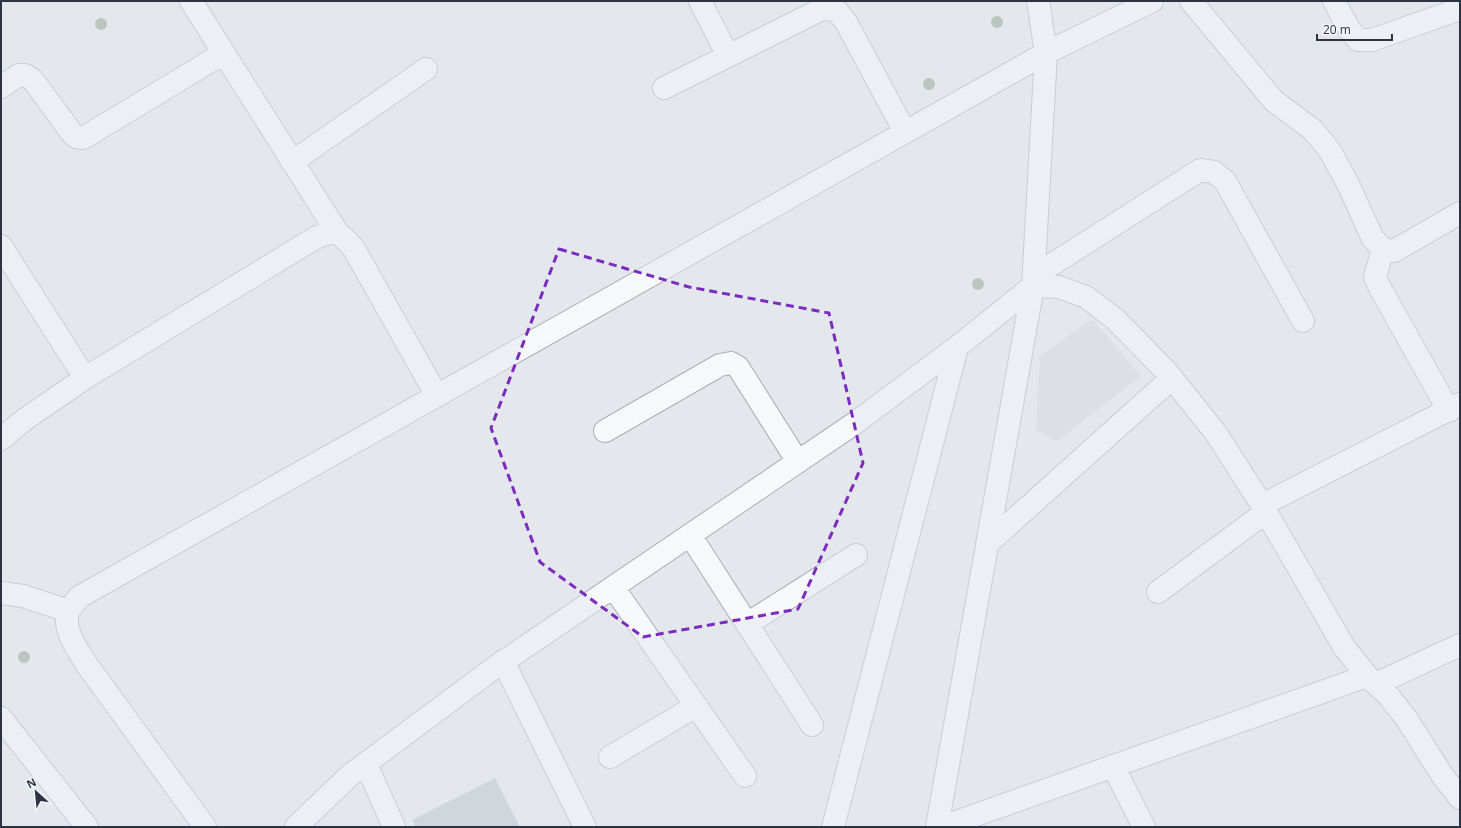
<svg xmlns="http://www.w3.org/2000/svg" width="1461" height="828" viewBox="0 0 1461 828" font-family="'Open Sans',sans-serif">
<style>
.built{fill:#d2d6de}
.building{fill:#bbc0ca}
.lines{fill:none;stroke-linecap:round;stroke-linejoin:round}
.minor-casing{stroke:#a9aeb7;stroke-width:24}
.minor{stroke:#f7f8fa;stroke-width:22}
.tree{fill:#899d89}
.marked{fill:none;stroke:#7b2cbf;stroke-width:3;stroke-dasharray:8 5;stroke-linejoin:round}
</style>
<rect width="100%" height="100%" fill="#e4e7ec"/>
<path class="built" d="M1092 319 1141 376 1057 441 1036 430 1040 356Z"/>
<path class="building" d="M495 778 520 827H416L412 820Z"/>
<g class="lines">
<defs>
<path id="minor" d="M191 1 337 232
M700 1 728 56
M1191 1 1274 101 1313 130 1330 151 1348 184 1373 239 1383 249 1394 251 1460 213
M1334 1 1349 29 1358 40H1372L1460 9
M1 87 19 75H25L33 80 71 132 76 137 83 138 224 53
M664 88 822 9 836 10 846 22 905 132
M292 162 426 69
M1 246 85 378
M1383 249 1375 277 1380 288 1449 411
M1034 276 1200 170 1214 172 1225 181 1303 321
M605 431 720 365 731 363 738 367 798 462
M1 439 24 420 85 378 317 237C338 229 340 233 354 249L437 396
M1262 505 1460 404
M690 535 812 725
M987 544 1172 378
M613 587 745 776
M1158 592 1266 512
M1 593 23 596 69 611
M747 624 856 555
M503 661 585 827
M1376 684 1460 645
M1 718 87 827
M610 757 696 706
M366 764 394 827
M1113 766 1144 827
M205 827 87 665C78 651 61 627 69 610 72 606 76 601 79 597L1046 53 1152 1
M296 827 349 776 494 668 855 423 957 347 1033 286 1059 287 1086 297 1115 319 1167 372 1215 432 1262 505 1344 647 1367 676 1387 694 1406 718 1442 775 1460 798
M833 827 957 347
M937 827 1033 286 1046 53 1038 1
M942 827 1367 676"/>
</defs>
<use href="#minor" class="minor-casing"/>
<use href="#minor" class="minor"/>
</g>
<g class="tree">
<circle cx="997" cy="22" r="6"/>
<circle cx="101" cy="24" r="6"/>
<circle cx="929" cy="84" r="6"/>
<circle cx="978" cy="284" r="6"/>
<circle cx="24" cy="657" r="6"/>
</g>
<path d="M0 0H1461V828H0ZM559 249 689 287 829 313 863 463 798 609 643 637 540 562 491 428Z" fill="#e4e7ec" fill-opacity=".55" fill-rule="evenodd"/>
<path class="marked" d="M559 249 689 287 829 313 863 463 798 609 643 637 540 562 491 428Z"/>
<rect width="1461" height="828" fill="none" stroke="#2b3445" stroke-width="4"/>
<g transform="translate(36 792) rotate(333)" stroke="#f4f6f9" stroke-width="3" paint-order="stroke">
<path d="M0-3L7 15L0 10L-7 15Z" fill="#2b3445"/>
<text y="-6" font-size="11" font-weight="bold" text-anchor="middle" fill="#2b3445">N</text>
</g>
<path d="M1317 34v6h75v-6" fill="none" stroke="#2b3445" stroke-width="2"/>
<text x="1323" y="34" font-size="12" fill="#2b3445" stroke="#f4f6f9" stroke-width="3" paint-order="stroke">20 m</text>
</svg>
